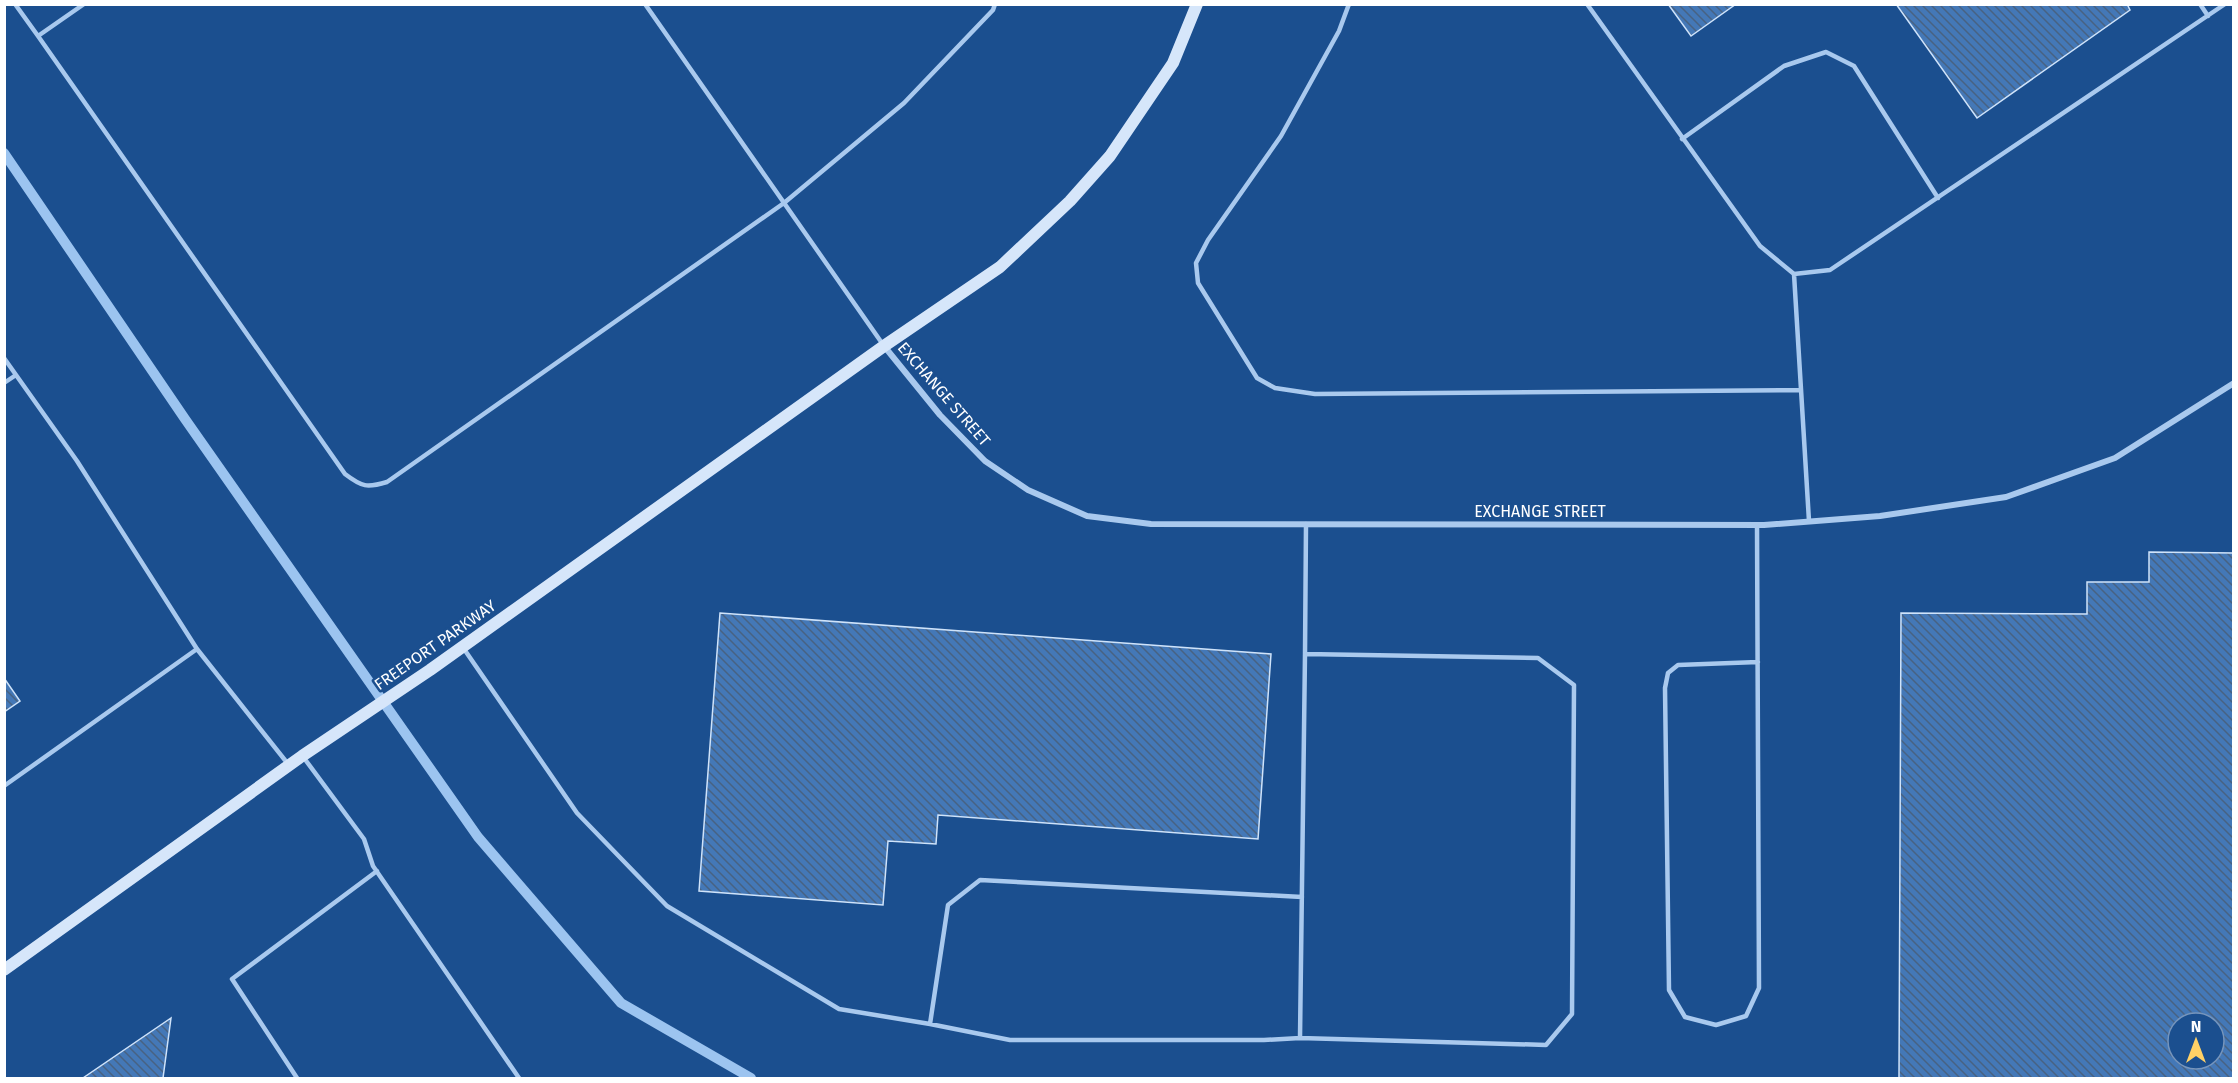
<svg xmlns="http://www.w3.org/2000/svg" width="2238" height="1083" viewBox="0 0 2238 1083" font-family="'Fira Sans',sans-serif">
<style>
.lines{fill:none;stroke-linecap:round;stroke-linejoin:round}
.stream{stroke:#9cc4f0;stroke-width:10}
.building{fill:url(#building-back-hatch);stroke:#cfe3fa;stroke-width:1.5;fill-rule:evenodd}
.lane{stroke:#a9c9ee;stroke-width:4.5}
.street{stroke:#a9c9ee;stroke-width:6}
.secondary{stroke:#d6e6fa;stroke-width:12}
.labels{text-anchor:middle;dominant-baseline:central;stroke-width:5;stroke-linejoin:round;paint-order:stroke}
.street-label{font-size:16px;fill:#fff;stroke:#1b4f8f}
</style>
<defs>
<pattern id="building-back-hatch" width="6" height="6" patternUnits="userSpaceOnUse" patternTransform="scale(1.5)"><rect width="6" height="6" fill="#4478b7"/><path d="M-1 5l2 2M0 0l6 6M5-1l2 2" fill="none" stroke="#486282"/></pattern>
</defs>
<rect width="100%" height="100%" fill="#1b4f8f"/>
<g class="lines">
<path class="stream" d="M4 153 185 419 478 837 621 1003 751 1078"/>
</g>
<path class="building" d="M1668 4H1736L1691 36Z
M1896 4H2127L2130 10 1977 118Z
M2149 552 2234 553V1078H1899L1901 613 2087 614V582H2149ZM2178 1023H2214V1059H2178Z
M720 613 1271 654 1258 839 938 815 936 844 888 841 883 905 699 891Z
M4 678 20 701 4 712Z
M171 1018 163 1078H83Z"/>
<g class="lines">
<path class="lane" d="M15 4 38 36 84 4
M645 4 884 346
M1349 4 1339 31 1281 136 1208 240 1196 263 1198 283 1257 378 1275 388 1315 394 1801 390
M1587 4 1760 246 1794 274 1830 270 2225 4
M2200 4 2208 16
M38 36 345 474C362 487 367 488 387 482L784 203 904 103 993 10 995 4
M1682 139 1784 66 1826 52 1854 66 1938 198
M1794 274 1809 521
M4 358 77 461 197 649 288 764
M4 383 16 375
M1757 525 1759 988 1746 1016 1716 1025 1685 1017 1669 990 1665 688 1668 673 1678 665 1758 662
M464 649 577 813 667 906 839 1009 930 1024 1010 1040H1264L1300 1038 1546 1045 1572 1014 1574 685 1538 658 1305 654 1306 524
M304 758 364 839 373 866 519 1078
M4 786 197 649
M930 1024 948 905 980 880 1302 897
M1300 1038 1305 654
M297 1078 232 979 377 871"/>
<path class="street" d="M884 346 940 415 985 461 1028 490 1087 516 1151 524 1764 525 1880 516 2006 497 2115 458 2234 383"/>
<path class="secondary" d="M4 970 302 756 430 670 884 346 1000 267 1070 201 1110 156 1173 63 1197 4"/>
</g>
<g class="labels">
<g class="street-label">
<text transform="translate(944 394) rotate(49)">EXCHANGE STREET</text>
<text x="1540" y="511">EXCHANGE STREET</text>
<text transform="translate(435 645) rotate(-35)">FREEPORT PARKWAY</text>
</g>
</g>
<rect width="2238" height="1083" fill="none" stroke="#ffffff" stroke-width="12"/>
<g transform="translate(2196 1041)"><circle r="28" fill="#1b4f8f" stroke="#7695bc" stroke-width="1.5"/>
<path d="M0-4.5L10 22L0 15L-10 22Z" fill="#ffd166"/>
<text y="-9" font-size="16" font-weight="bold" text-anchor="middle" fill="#ffffff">N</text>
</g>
</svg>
